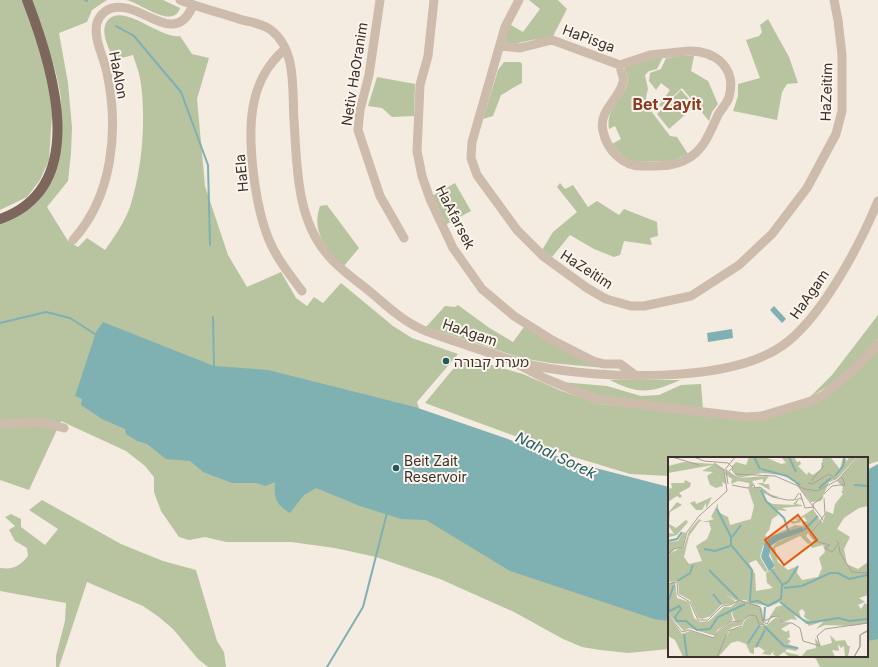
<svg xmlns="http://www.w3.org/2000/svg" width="878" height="667" viewBox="0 0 878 667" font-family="Inter,'Noto Sans Hebrew',sans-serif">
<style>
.green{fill:#b8c4a0}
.water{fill:#7fb0b2}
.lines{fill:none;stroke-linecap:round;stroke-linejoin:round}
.stream{stroke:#7fb0b2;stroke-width:2}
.minor{stroke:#cdbbac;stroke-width:9}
.major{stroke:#7d675c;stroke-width:10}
.poi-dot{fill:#1f5a5e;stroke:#fbf5ee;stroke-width:1.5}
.labels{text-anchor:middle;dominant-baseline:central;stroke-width:4;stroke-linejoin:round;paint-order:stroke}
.street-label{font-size:14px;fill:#3b302b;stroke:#fbf5ee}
.poi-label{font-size:14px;fill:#3b302b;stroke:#fbf5ee;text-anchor:start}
.water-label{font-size:15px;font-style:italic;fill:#1f5a5e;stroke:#fbf5ee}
.quarter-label{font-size:16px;font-weight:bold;fill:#8c3b22;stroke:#fbf5ee}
.inset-river{fill:none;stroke:#7fb0b2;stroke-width:2}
.inset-road{fill:none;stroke:#aaa098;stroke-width:1}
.view{fill:#e8590c;fill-opacity:0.15;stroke:#e8590c;stroke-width:2}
.inset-edge{fill:none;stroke:#3b302b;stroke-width:2}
</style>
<rect width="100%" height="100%" fill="#f4ebe1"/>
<path class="green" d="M0 0H23L43 59 53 102 49 160 40 180 27 197 0 210Z
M29 0H107L92 10 87 22 59 33 68 83 72 127 71 153 68 181 47 207 68 241 78 247 87 238 105 250C115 236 124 223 130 207 142 169 146 124 141 84 140 75 136 64 133 55L114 60C109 49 98 29 109 19 125 4 160 39 180 36L192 54 209 58 197 99 205 186 228 255 247 287 281 272 296 298 307 306 314 297 323 303 341 283 393 326 412 338 458 354 417 402 445 484 669 578V649L628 653 600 650 582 647 563 639 514 612 440 579 376 557 335 548 291 542H226L205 537 189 540 179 537 161 511 154 492V477L145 466 126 451 61 421 29 490 0 480V222C15 219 31 210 41 198 55 181 64 114 60 92 55 60 40 30 29 0Z
M126 0H163L180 8C173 30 141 3 126 0Z
M529 0H558L567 9 551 40C535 36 523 44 507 44L502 37 506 22 523 32 540 9Z
M768 19 789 57 798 83 787 84 782 92 777 120 733 111 738 96V84L760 78 746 40 759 36 762 32 760 25Z
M682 56H694L691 71 708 81 718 104 712 112 709 121 682 88 662 107 659 105 670 90 661 83 656 90 649 81 650 73 661 69 666 58Z
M663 57 657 69 649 71 645 75 648 89 646 97 648 107 670 136 677 137 688 154 672 161 633 162 627 160 612 144 621 139 615 126 609 129C604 102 639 93 624 67L645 60Z
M504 62H520L522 64V83C515 86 509 91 501 95L493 116 483 119 498 70Z
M377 77 415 84 414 116 392 117 382 108 368 106Z
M681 90 695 106 669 129 657 114Z
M455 183 471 211 445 225 432 196Z
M560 183 565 189 573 185 588 207 597 201 619 215 624 209 657 222 658 236 650 238 652 245 624 241 620 255 614 257 594 249 570 235 552 257 542 250 553 232 577 212 557 187Z
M327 205 359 248 344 266C326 249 311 232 320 206Z
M458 305 488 327 513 342 524 327 605 368 550 363 522 358 426 327 445 306 455 307Z
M878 315V339C855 365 841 380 810 397L832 375Z
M878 349V461L867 465V458H669V476L630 474 564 454 425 403 463 357 523 374 559 390 599 404 722 416 801 407Z
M610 380H680C651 393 639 395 610 380Z
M561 382 607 386 641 396 659 395 681 385 701 384 703 409 597 395Z
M42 500 121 544 163 561 196 570 217 641 224 652 226 667H208L198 659 173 629 159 617 143 606 87 582 59 667H56V656L65 621 66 603 0 591V568C13 570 20 566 28 556L27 548 15 541 9 530 15 526 5 517 11 514 21 519V527L45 545 58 529 29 510Z
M878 610V667H820L816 659 811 656H867V612Z"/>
<path class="water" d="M774 306 786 319 782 323 770 310Z
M103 322 214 366 268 370 415 407 580 464 669 487V621L654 619 510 571 426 520 401 519 360 506 316 488 304 495 290 513C275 503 274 499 275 482L265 486 256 483H232L203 472 190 461 166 459 147 444 137 441 126 434 125 429 102 419 81 405 82 399 75 396 96 332Z
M732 329 733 338 708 342 707 333Z
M878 464V639L867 641V470Z"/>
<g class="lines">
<path class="stream" d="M85 0 87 1
M116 26 134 36 181 92 208 165 210 245
M213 317 214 368
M0 323 46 312 70 318 98 336
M327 667 363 607 387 513"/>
<path class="minor" d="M180 0C200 8 222 13 242 20 252 22 263 24 271 30 297 50 292 90 294 120 297 164 296 218 327 254 338 268 354 279 368 290 385 304 401 320 421 329 434 335 449 339 463 344 487 352 511 361 536 366 600 379 727 384 782 346 821 319 860 245 878 201
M380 0 369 75 360 110 358 130 380 196 404 238
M434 0 428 56 420 85 417 151 422 176 430 199 453 248 482 289 514 316 552 340 593 361 604 364H620L635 375
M519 0 505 27 472 142 471 158 477 175 517 230 543 256 587 288 606 299 631 306H644L691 296 739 265 772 234 807 188 836 134 842 111V55L838 20 834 0
M500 46 520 48 552 40 620 65
M284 50C269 63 258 82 254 102 246 138 255 206 269 240 277 259 290 275 302 291
M689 51C716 51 737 68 729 97 727 104 721 109 718 115 710 132 704 150 687 159 674 167 658 166 643 166 623 167 607 150 603 131 598 111 619 100 623 82 625 77 620 71 620 65L650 55Z
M73 240C113 196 119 129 107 73 104 57 93 39 97 23 99 16 105 10 112 8 141 0 175 50 193 5
M519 365 544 378 595 399 746 417 762 416 808 402 824 395 852 371 878 344
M0 424 41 422 64 428"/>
<path class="major" d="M0 219C92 187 52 65 27 0"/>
</g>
<g class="poi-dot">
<circle cx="446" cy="361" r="4"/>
<circle cx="396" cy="468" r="4"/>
</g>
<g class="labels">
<g class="street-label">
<text transform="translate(589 38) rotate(20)">HaPisga</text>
<text transform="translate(354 74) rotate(-81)">Netiv HaOranim</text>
<text transform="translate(119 75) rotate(79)">HaAlon</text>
<text transform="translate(826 92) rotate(-88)">HaZeitim</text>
<text transform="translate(241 173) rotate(-95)">HaEla</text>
<text transform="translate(456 217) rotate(63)">HaAfarsek</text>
<text transform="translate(587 269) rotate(33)">HaZeitim</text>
<text transform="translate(809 294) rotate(-55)">HaAgam</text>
<text transform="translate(470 332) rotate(19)">HaAgam</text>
</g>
<g class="poi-label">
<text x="454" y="361">מערת קבורה</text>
<text x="404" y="460">Beit Zait<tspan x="404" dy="16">Reservoir</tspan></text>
</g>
<g class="water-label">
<text transform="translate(556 455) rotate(26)">Nahal Sorek</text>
</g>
<g class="quarter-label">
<text x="667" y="104">Bet Zayit</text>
</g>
</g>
<g transform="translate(668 457)">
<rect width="200" height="200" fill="#f4ebe1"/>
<path d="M81 0H97L113 7 118 6 114 1 126 0 129 5 132 4 133 7 130 9 139 18 140 15 145 18 153 12 155 0 163 1 172 12 175 0 179 4 181 0H189L169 22 161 25 153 44 143 45 125 23 114 18 94 16 70 21 64 14V9L68 5 78 8ZM191 0H200V49L191 51 176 61 169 72 182 80 176 92 179 107 190 112 200 105V138L191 141 197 145 190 148 193 152 197 146 200 148V166L183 169 157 168 148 172 156 164 141 169 136 162 142 164 136 160 137 155 134 152 131 154 133 162 126 158 129 163 123 162 114 166V161L107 159 97 165 96 163 101 161 108 150 115 148 112 145 103 149 81 146 90 148 94 152 96 168 91 167 93 169 99 168 108 160 113 162V167L123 166 113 172 118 175 121 173 122 180 119 182 123 184 120 187 131 191 128 194 119 192 117 195 130 198 131 196 130 200H121L116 195 109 200 105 197 106 194 102 198 94 197 97 194 91 190 86 191V197L82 196 78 187 70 184 63 186 50 200H15L7 183 0 179V158L14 177 22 174 46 181 51 174 62 166 76 164 74 168 65 170 59 174 57 182 62 173 74 170 77 163 84 158 73 164H67L64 156 69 148 63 156 65 163 49 173 47 179 21 171 16 174 0 157V127L7 124 9 141 21 145 26 161 32 165 41 164 56 150H63L70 143 80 145 78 143H67L57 137 67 144 64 147 53 148 43 159 34 162 30 161 22 143 11 137 10 124 0 125V99L7 92 16 90 21 74 31 62 36 65 46 62 43 60 50 46V55L60 60 62 68 83 62 86 49 80 31H82L81 26 70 24 63 27 64 22 57 17 58 14 70 21 101 19 95 27H101L102 33 89 26H95V22L84 24 86 27 83 30H91L99 35 98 36 111 40 106 41 95 36 98 44 105 47 127 48 125 47 129 43H125L134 40V43L131 42 128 47 134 48V49L114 51 120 54 109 53 110 58 104 62 101 73 97 78 100 81 127 68 135 69 134 65 139 64 136 60 132 62 133 65 125 67 121 64H129L128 59 130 62 145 52 152 63 145 72 153 63 155 66 158 54 165 57 167 47 175 37 173 35 176 32 174 33 175 30 169 24ZM32 64 41 65 43 72 39 82 28 89 34 104 21 107 16 100 21 79ZM140 76 146 84 145 86 142 88 144 91 155 88 157 95 151 101 154 111 150 120 134 123 129 116 130 109 120 113 110 105 107 91 132 79 140 87 144 86 138 79ZM117 77 121 80 109 85 101 94 107 110 98 116 99 126 105 131 88 134 87 117 81 106 88 103 97 115 100 114 92 100 95 89 101 83ZM16 5 47 7 56 12 58 27 54 25 55 29 48 31 42 28 39 19 45 15 34 14 45 8 0 16V9ZM17 23 23 26 22 30 11 36 14 39 12 41 9 39 0 45V32L4 31 3 26H16ZM44 40 38 52V46L34 53H28L22 46 27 44 28 47ZM9 45 14 48 2 55 1 67 8 71 18 63 20 65 9 78 1 80 0 76 6 77 0 68V56ZM15 75 18 76 15 89 0 98V85L10 84ZM162 178 168 184 177 183 180 189H182L180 200H177L176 189 173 191 170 187 171 194 164 193 167 200H133L139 193 148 191 147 181 153 189 164 186Z" fill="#b8c4a0" fill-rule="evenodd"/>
<path d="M134 70 136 74 110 84 103 89 101 99 107 109 101 114 93 100 97 85 107 78Z" fill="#7fb0b2"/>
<path class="inset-river" d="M86 0 92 12M121 0 128 15M93 12 119 19 132 28M167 19 175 9 177 0M186 28 200 29M151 31 163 21M93 33 98 44 116 61 121 76M49 52 63 80V88L84 113 82 144M136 73 150 59M64 80 73 68M0 84 9 82 14 75M36 92 47 94 62 89M41 113 70 142M9 124 22 116 25 108M114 128 120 125 130 109M116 131 134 129 162 116H170L181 122 199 118M45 137 53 147M82 145 90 144 100 149 113 142 114 127 103 112M112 145 139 166 171 161 181 164 200 162M1 153 0 145 6 128M0 155 11 149 13 152 7 160 9 164H18L29 173 42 172 50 160 77 147M96 164 97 150M96 169 116 189 130 191M16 177 19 200M80 186 92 168M88 190 97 173"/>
<path class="inset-road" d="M4 0 31 8M26 0 36 4 60 6 65 11 61 14M46 6 56 13M67 17 107 19 137 32 149 34 170 23 190 0M143 24 155 10 154 6M140 26 144 27 161 17 168 22M60 27 58 13 69 21M64 28 79 31 86 28 87 31 92 30 105 40 119 43H126L131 36M172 28H177L174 20M130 29 156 64M132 36 137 51 146 50M156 37 164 29 172 28M156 41 157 57 142 78 150 85 162 88 157 91 164 95 171 86 168 84M146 52 145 47 155 40M171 89 172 96 184 115 200 116M0 98 5 92 15 90 19 75 31 59 59 34 56 14 67 0M0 127 9 125 10 138 22 145 30 163H40L54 149 62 148 71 143 92 150 95 165 99 167M0 158 14 175 21 173 46 181 50 174 62 165 74 164 82 158 88 159 91 167 97 168M99 167 103 160 109 159 114 162 113 166H124L132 171 135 184 152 189 149 179 157 172 200 166M49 200 60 174 74 169M84 200H100M186 200 192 189V178L200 173M186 200 192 190V178L200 174"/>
<path class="view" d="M130 58 149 83 116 108 97 83Z"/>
<rect width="200" height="200" class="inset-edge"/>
</g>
</svg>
